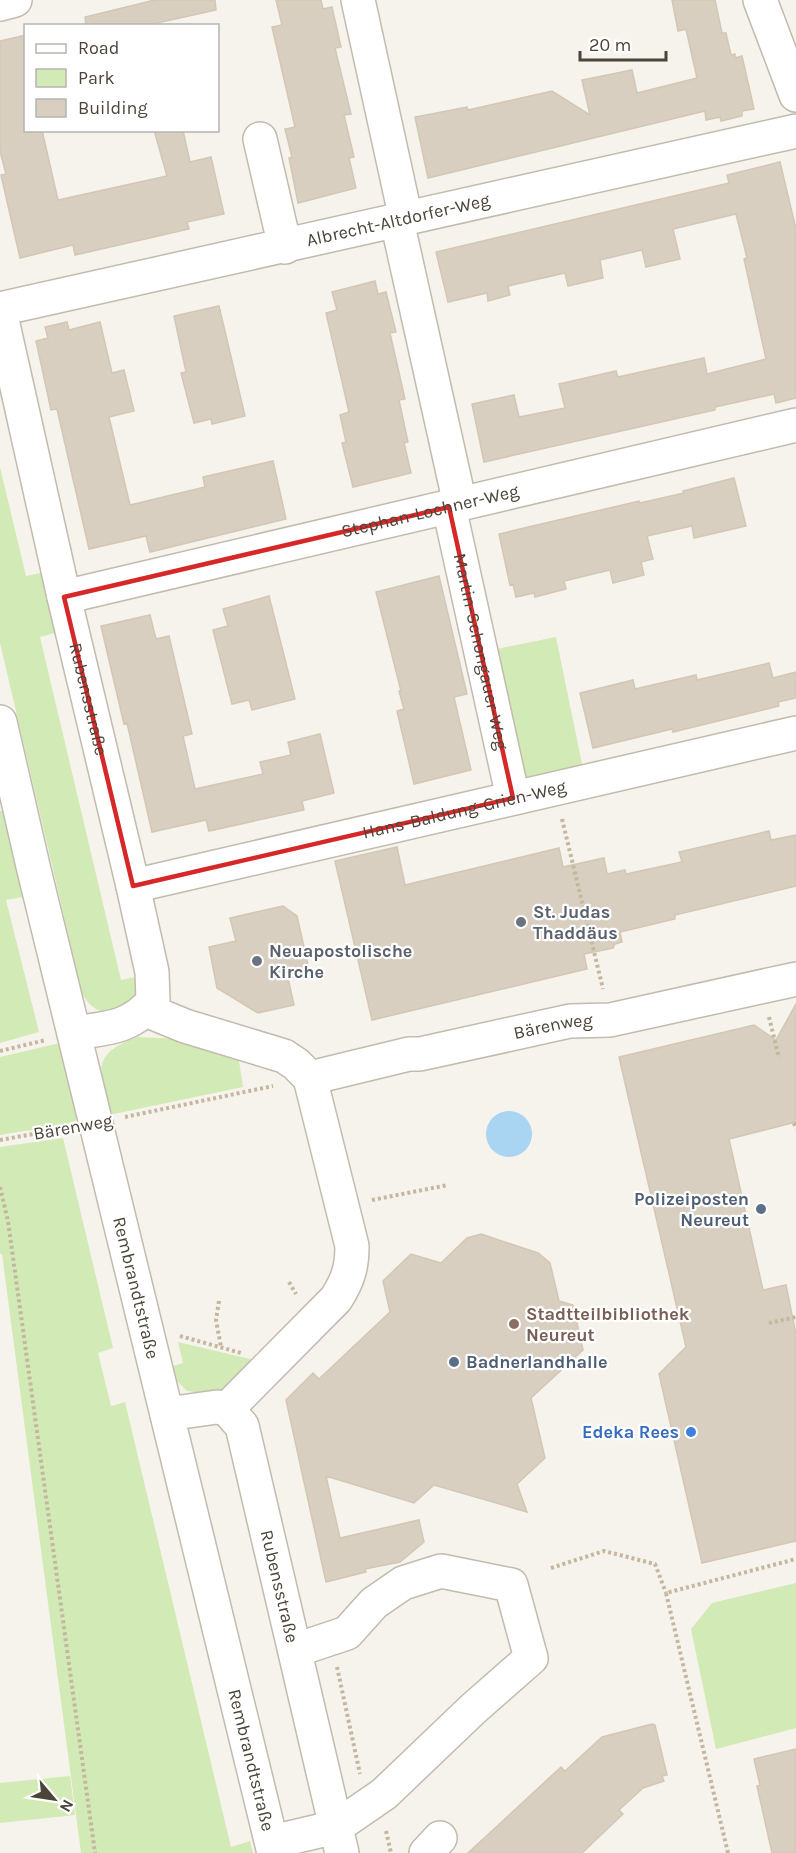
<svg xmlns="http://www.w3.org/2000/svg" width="796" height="1853" viewBox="0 0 796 1853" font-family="Karla,sans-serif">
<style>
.green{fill:#d2eab5}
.water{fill:#a9d4f2}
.building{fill:#d8cfc1;stroke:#d3c7b4;stroke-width:1.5}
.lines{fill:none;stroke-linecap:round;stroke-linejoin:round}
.minor-casing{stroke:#c2bbae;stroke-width:36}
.path{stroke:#c4b79f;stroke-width:4;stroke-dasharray:3 3;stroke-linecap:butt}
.minor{stroke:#fff;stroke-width:33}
.marked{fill:none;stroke:#d62828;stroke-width:4.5;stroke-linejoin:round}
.worship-dot{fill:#6b7280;stroke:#fff;stroke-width:2}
.service-dot{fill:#5c6f8a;stroke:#fff;stroke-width:2}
.education-dot{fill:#8d6e63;stroke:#fff;stroke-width:2}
.shop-dot{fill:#3f7fe0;stroke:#fff;stroke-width:2}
.labels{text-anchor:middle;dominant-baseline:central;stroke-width:4.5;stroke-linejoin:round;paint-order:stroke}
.street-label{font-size:18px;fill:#4b4439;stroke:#fff}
.worship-label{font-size:18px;font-weight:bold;fill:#5b616d;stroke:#fff;text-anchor:start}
.service-label{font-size:18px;font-weight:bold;fill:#4e5e75;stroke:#fff;text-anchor:end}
.education-label{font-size:18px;font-weight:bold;fill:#785e54;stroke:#fff;text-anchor:start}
.shop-label{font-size:18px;font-weight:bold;fill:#366cbe;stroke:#fff;text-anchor:end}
</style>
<rect width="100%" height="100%" fill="#f6f3ec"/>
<path class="green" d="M0 467 26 576 45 572 59 632 40 637 121 980 140 976C139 1000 129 1002 109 1013 96 1012 88 1004 82 993L0 643Z
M556 637 583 769 524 781 497 649Z
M10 810 28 896 6 900 39 1032 0 1043V811Z
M138 1037 182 1039 238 1054 243 1087 109 1115C101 1070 88 1055 138 1037Z
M60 1043 81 1115 73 1123 0 1135V1057Z
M63 1138 113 1348 98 1353 111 1406 125 1402 231 1847 250 1841 253 1853H81L2 1254H0V1147Z
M178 1342 258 1361 223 1392 201 1393 187 1391 173 1377 170 1367 183 1363Z
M796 1583V1728L716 1749 691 1629 712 1603Z
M70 1776 75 1815 0 1823V1783Z"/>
<path class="water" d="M486 1134a23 23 0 1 1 46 0a23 23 0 1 1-46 0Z"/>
<path class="building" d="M155 0H215L216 10 157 23 158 26H86L85 17Z
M276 0H321L323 9 332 7 341 47 335 48 351 114 344 115 354 157 349 158 356 188 298 203 289 158 292 157 285 129 295 127 272 27 282 25Z
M672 0H715L722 33H726L731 55 735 54V58L742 56 754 109 742 111V116L721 121 720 117 706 120 705 111 428 178 415 117 467 107 468 110 552 91 590 115 582 80 632 70 637 93 697 78 686 29 678 31Z
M26 35V130H42L58 200 167 176 154 130H183L190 162 211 157 224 214 187 222 189 229 75 255 73 245 20 258 1 175 6 174 0 151V41Z
M780 162 796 229V398L776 403 774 394 715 407V410L484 462 472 404 514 395 519 417 565 408 559 384 616 371 618 377 704 358 707 374 766 359 744 259 747 258 736 214 673 229 680 259 646 267 642 250 600 260 603 278 568 286 565 273 508 286 510 295 488 301 487 293 448 302 436 252 729 183 727 175Z
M375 281 378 294 386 292 396 332 390 333 405 399 399 400 408 442 404 443 411 473 353 487 342 443 346 442 340 415 349 412 326 313 337 310 332 292Z
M219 306 245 416 212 424 211 419 194 423 181 373 186 372 174 316Z
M67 322 69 330 100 322 112 373 124 370 134 411 109 417 130 505 205 487 203 477 273 461 286 519 150 552 146 536 89 549 57 409 51 410 36 341 48 338 45 327Z
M734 478 746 526 694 538 692 526 647 536 653 559 641 562 644 575 613 583 610 570 564 581 566 589 535 597 534 593 516 597 513 584 510 585 499 534 639 501 640 503 684 493 683 491Z
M439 576 467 694 454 697 471 770 414 784 397 711 404 709 399 691H401L376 592Z
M269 596 295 699 252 710 249 700 232 704 213 630 228 626 223 609Z
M150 615 156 639 169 636 192 734 183 736 195 789 263 774 260 762 291 755 288 742 320 734 334 793 302 801 304 810 209 831 206 820 152 832 127 723 124 724 101 626Z
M769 663 773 678 796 672V698L778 702 779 706 673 732 672 729 593 748 580 693 633 680 635 689 696 675 697 680Z
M769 831 771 840 796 835V886L675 915V919L620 932 622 942 615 944 613 948 584 954 587 969 372 1020 335 861 397 847 405 885 559 848 563 867 604 858 607 874 625 870 626 874 682 862 679 852Z
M283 906 297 916 310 974 288 978 294 1005 258 1013 217 988 209 947 236 941 230 918Z
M796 1004V1122L729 1139 763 1290 786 1285 796 1334V1541L702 1563 659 1374 686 1347 619 1057 754 1025 776 1040Z
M481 1234 538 1253 550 1263 559 1301 573 1305 583 1350 531 1398 545 1458 517 1484 527 1512 434 1485 414 1503 326 1476 340 1538 419 1520 424 1542 400 1562 365 1569 366 1572 326 1582 286 1400 313 1373 319 1379 390 1312 383 1281 411 1254 441 1263 467 1238Z
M652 1724 655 1725 667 1775 662 1776 664 1781 643 1788 619 1810 623 1814 582 1853H468L561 1767 565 1771 602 1737Z
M796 1749V1853H772L757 1786 760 1785 754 1759Z"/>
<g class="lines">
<defs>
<g id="minor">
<path d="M358 0 406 219"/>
<path d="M760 0 796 95"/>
<path d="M0 4 15 0"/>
<path d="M260 139 285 247"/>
<path d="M397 221 460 504"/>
<path id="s1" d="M0 309 796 131"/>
<path id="s2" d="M0 311 64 597 133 886 152 972 153 1001C130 1029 106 1028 74 1033"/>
<path id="s3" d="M449 507 513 798"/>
<path id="s4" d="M64 597 796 425"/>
<path id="s5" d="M0 722 33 866 274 1853"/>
<path id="s6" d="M133 886 796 733"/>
<path d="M146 1010 185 1026 284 1056 296 1064 310 1078 352 1246C352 1268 348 1280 336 1299L227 1409"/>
<path id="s7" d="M310 1078 409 1054H420L570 1021 610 1020 796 979"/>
<path id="s8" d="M167 1414 217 1407 227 1409 242 1426 342 1853"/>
<path d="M272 1842 336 1827 384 1794 473 1709 531 1658 511 1585 441 1571 403 1583 374 1603 347 1633 296 1650"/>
<path d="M426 1853 440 1838"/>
</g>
</defs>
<use href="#minor" class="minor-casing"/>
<path class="path" d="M562 819 603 989
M769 1017 779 1058
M0 1051 46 1040
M125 1117 273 1086
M794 1123 796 1129
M0 1140 67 1128
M0 1187 8 1221 95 1853
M372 1200 448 1185
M289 1282 296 1294
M219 1301 216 1320 221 1347
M769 1323 796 1317
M180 1336 241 1353
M551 1568 604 1551 655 1564 666 1593
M337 1667 360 1774
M386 1831 391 1853
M728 1853 666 1593 796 1559"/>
<use href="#minor" class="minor"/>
</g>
<path class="marked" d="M449 507 513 798 133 886 64 597Z"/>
<g class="worship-dot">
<circle cx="521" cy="922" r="6"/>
<circle cx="257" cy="961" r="6"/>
</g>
<g class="service-dot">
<circle cx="761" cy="1209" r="6"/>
<circle cx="454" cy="1362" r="6"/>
</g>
<circle class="education-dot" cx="514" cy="1324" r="6"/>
<circle class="shop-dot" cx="691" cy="1432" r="6"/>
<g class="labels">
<g class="street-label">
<text stroke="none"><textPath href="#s1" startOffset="408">Albrecht-Altdorfer-Weg</textPath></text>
<text stroke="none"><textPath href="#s4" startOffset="376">Stephan-Lochner-Weg</textPath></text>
<text stroke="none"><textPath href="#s3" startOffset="148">Martin-Schongauer-Weg</textPath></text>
<text stroke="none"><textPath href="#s2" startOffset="398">Rubensstraße</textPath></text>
<text stroke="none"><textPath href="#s6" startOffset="340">Hans-Baldung-Grien-Weg</textPath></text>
<text stroke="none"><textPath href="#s7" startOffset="249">Bärenweg</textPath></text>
<text transform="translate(73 1127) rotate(-10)">Bärenweg</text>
<text stroke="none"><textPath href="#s5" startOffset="582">Rembrandtstraße</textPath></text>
<text stroke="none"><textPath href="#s8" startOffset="248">Rubensstraße</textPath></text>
<text stroke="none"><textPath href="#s5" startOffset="1068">Rembrandtstraße</textPath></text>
</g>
<g class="worship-label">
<text x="533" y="912">St. Judas<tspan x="533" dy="21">Thaddäus</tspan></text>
<text x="269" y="951">Neuapostolische<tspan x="269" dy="21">Kirche</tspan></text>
</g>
<g class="service-label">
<text x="749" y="1199">Polizeiposten<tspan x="749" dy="21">Neureut</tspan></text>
<text x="466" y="1362" text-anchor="start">Badnerlandhalle</text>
</g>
<g class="education-label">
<text x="526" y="1314">Stadtteilbibliothek<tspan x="526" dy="21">Neureut</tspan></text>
</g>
<g class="shop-label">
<text x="679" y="1432">Edeka Rees</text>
</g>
</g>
<rect x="24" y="24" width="195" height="108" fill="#ffffff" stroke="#b7b4b0" stroke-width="1.5"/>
<rect x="36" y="44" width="30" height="9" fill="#ffffff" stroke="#b7b4b0" stroke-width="1.5"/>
<text x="78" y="54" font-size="18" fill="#4b4439">Road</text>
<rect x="36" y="69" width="30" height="18" fill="#d2eab5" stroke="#b7b4b0" stroke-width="1.5"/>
<text x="78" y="84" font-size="18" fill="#4b4439">Park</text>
<rect x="36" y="99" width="30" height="18" fill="#d8cfc1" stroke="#b7b4b0" stroke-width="1.5"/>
<text x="78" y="114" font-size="18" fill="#4b4439">Building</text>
<g transform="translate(54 1799) rotate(119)" stroke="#ffffff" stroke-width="4.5" paint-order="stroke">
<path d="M0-4.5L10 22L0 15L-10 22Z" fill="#4b4439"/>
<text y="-9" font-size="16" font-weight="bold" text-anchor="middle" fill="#4b4439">N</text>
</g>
<path d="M580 51v9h86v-9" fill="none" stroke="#4b4439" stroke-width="3"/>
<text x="589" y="51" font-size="18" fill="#4b4439" stroke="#ffffff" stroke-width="4.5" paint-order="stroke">20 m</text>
</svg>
